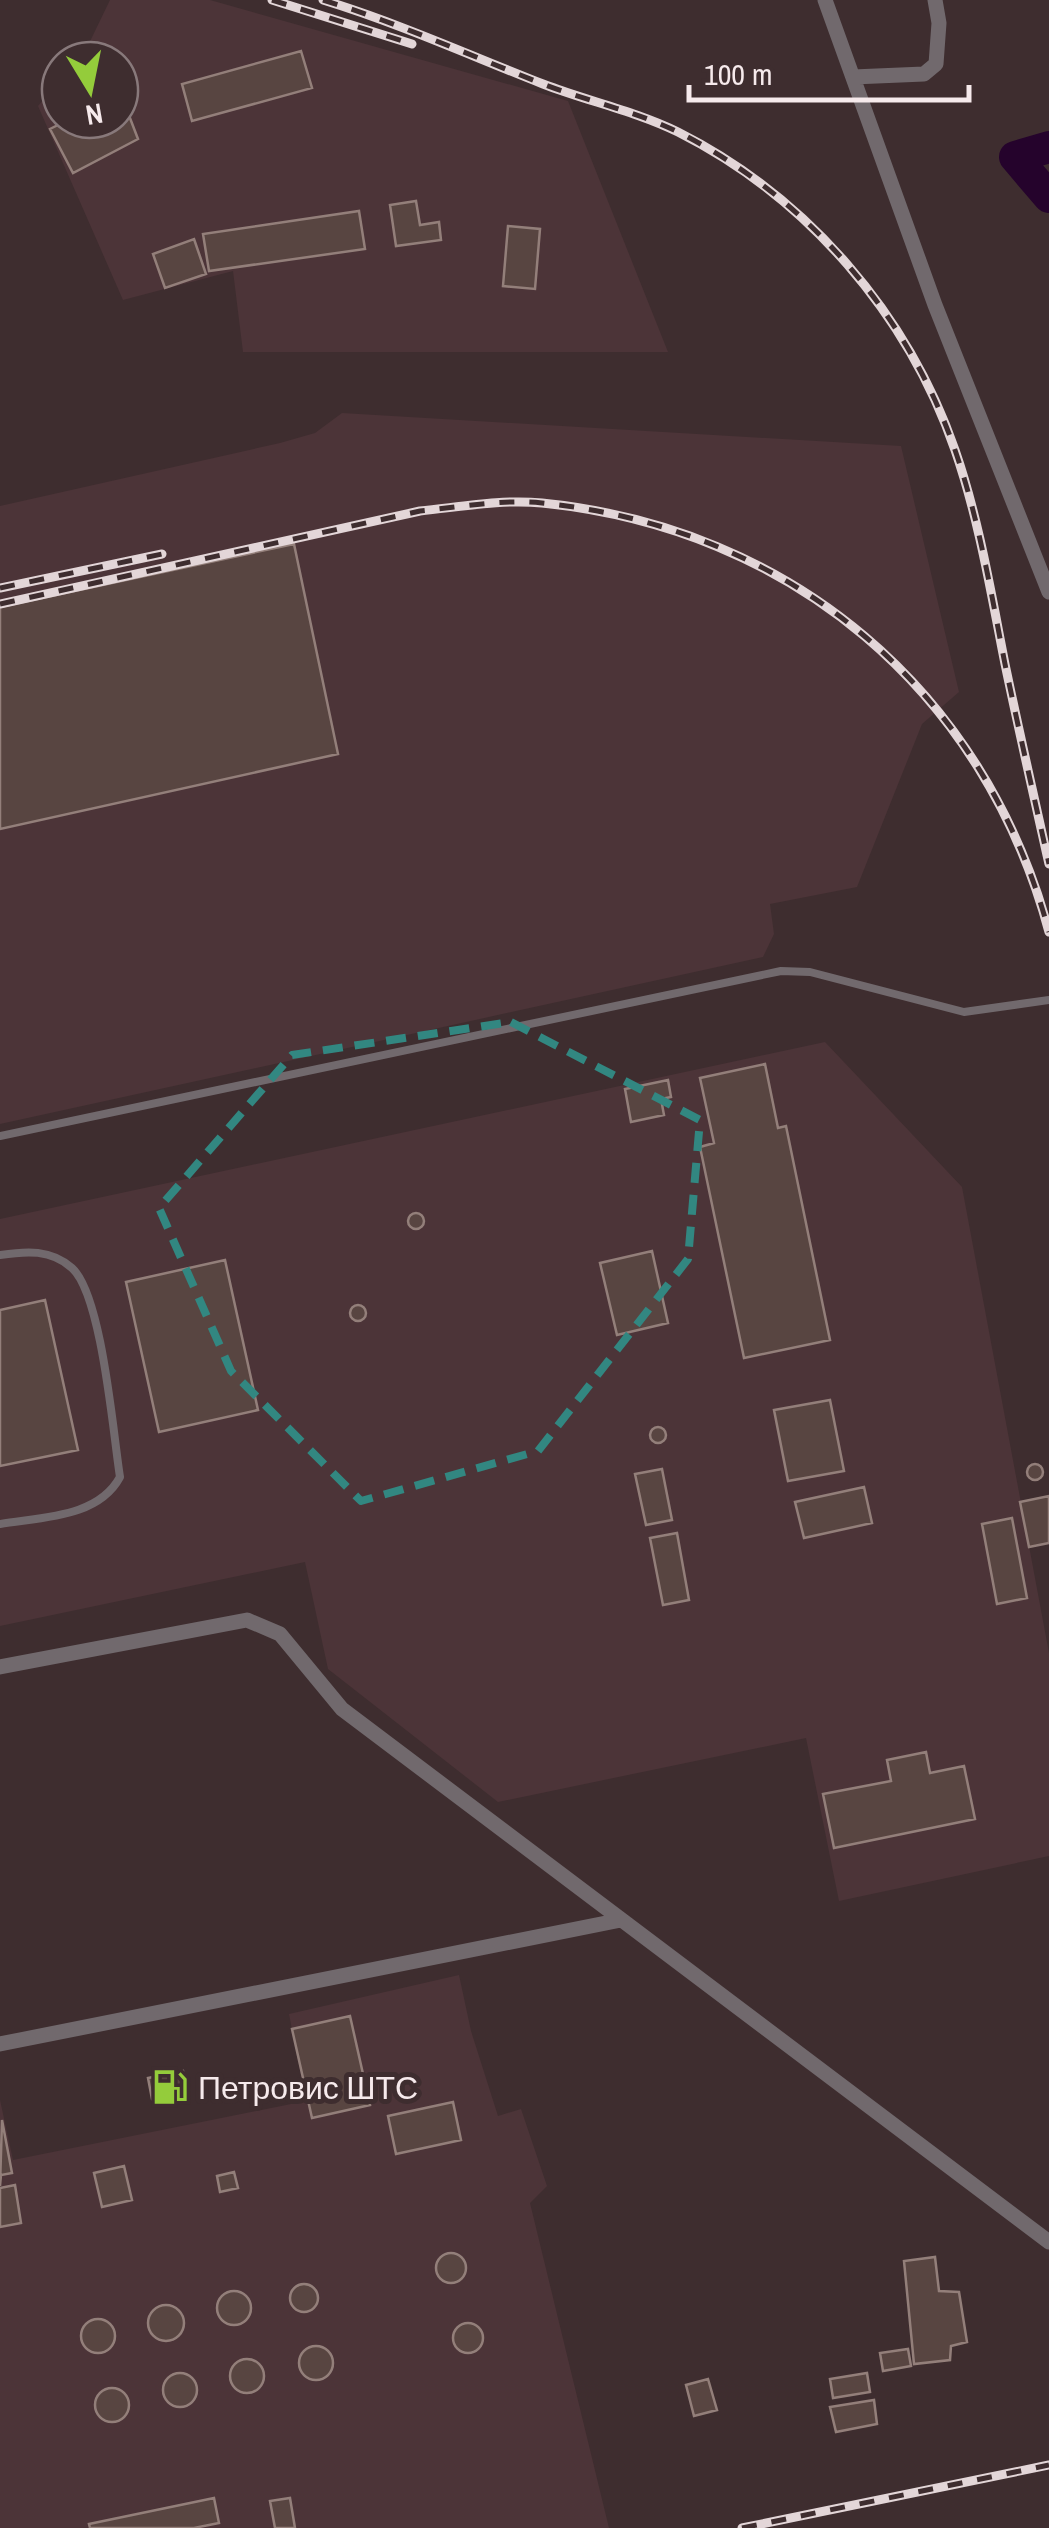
<svg xmlns="http://www.w3.org/2000/svg" width="1049" height="2528" viewBox="0 0 1049 2528" font-family="'Archivo Narrow',sans-serif">
<style>
.built{fill:#4c3438}
.lines{fill:none;stroke-linecap:round;stroke-linejoin:round}
.river{stroke:#25032c;stroke-width:32}
.building{fill:#584541;stroke:#937f7a;stroke-width:2.5}
.service{stroke:#71696d;stroke-width:8}
.minor{stroke:#71696d;stroke-width:15}
.rail-casing{stroke:#e3d6d8;stroke-width:9}
.rail{stroke:#3e2d2f;stroke-width:5;stroke-dasharray:15;stroke-linecap:butt}
.marked{fill:none;stroke:#328781;stroke-width:8;stroke-dasharray:20 12;stroke-linejoin:round}
.labels{text-anchor:middle;dominant-baseline:central;stroke-width:10;stroke-linejoin:round;paint-order:stroke}
.poi-label{font-size:32px;fill:#f6eaec;stroke:#3e2d2f;text-anchor:start}
</style>
<rect width="100%" height="100%" fill="#3e2d2f"/>
<path class="built" d="M110 0H210L568 101 668 352H243L233 271 123 300 38 106 54 87 60 89V120H120V60H81Z
M342 413 901 446 959 692 922 724 857 887 770 904 774 934 763 957 0 1124V506L280 443 315 433Z
M825 1042 962 1187 1049 1653V1856L839 1901 806 1738 498 1802 328 1669 305 1562 0 1626V1219Z
M459 1975 471 2031 498 2116 521 2109 547 2186 530 2203 609 2528H0V2100L13 2160 306 2101 289 2014Z"/>
<g class="lines">
<path class="river" d="M1049 147 1015 157 1049 197"/>
</g>
<path class="building" d="M301 51 312 88 192 121 182 84Z
M120 92 138 139 73 173 50 129 68 120H120Z
M416 201 420 225 439 222 441 240 396 246 390 205Z
M359 211 365 249 209 271 203 234Z
M508 226 540 229 535 289 503 286Z
M194 239 206 274 165 288 153 254Z
M294 544 338 754 0 829V607Z
M765 1064 778 1128 786 1126 830 1340 744 1358 700 1147 714 1143 700 1078Z
M668 1080 671 1097 661 1099 664 1115 631 1122 625 1089Z
M408 1221a8 8 0 1 1 16 0a8 8 0 1 1-16 0Z
M652 1251 668 1323 617 1335 600 1263Z
M225 1260 258 1410 159 1432 126 1282Z
M45 1300 78 1450 0 1466V1310Z
M350 1313a8 8 0 1 1 16 0a8 8 0 1 1-16 0Z
M830 1400 844 1471 788 1481 774 1410Z
M650 1435a8 8 0 1 1 16 0a8 8 0 1 1-16 0Z
M1027 1472a8 8 0 1 1 16 0a8 8 0 1 1-16 0Z
M662 1469 672 1520 646 1525 635 1474Z
M864 1487 872 1523 804 1538 795 1502Z
M1049 1496V1543L1029 1547 1020 1502Z
M1012 1518 1027 1598 997 1604 982 1524Z
M677 1533 689 1600 663 1605 650 1538Z
M926 1752 930 1773 964 1766 975 1819 834 1848 823 1794 891 1781 887 1760Z
M350 2016 370 2105 312 2118 292 2029Z
M183 2071 187 2092 152 2099 148 2078Z
M453 2102 461 2140 396 2154 388 2116Z
M2 2120 12 2173 1 2175 0 2186Z
M124 2166 132 2200 102 2207 94 2173Z
M234 2172 238 2188 220 2192 217 2176Z
M15 2185 21 2223 0 2227V2188Z
M436 2268a15 15 0 1 1 30 0a15 15 0 1 1-30 0Z
M935 2257 939 2291 959 2292 967 2342 951 2346 950 2360 914 2364 904 2261Z
M290 2298a14 14 0 1 1 28 0a14 14 0 1 1-28 0Z
M217 2308a17 17 0 1 1 34 0a17 17 0 1 1-34 0Z
M148 2323a18 18 0 1 1 36 0a18 18 0 1 1-36 0Z
M81 2336a17 17 0 1 1 34 0a17 17 0 1 1-34 0Z
M453 2338a15 15 0 1 1 30 0a15 15 0 1 1-30 0Z
M299 2363a17 17 0 1 1 34 0a17 17 0 1 1-34 0Z
M908 2349 911 2366 883 2371 880 2353Z
M230 2376a17 17 0 1 1 34 0a17 17 0 1 1-34 0Z
M163 2390a17 17 0 1 1 34 0a17 17 0 1 1-34 0Z
M867 2373 870 2392 833 2398 830 2379Z
M708 2379 717 2410 694 2416 686 2385Z
M95 2405a17 17 0 1 1 34 0a17 17 0 1 1-34 0Z
M874 2400 877 2424 836 2432 830 2407Z
M214 2498 219 2523 194 2528H90L89 2524Z
M290 2498 295 2528H275L270 2501Z"/>
<g class="lines">
<path class="service" d="M0 1136 781 971 810 972 964 1012 1049 1000
M0 1255C26 1251 51 1249 72 1268 102 1295 113 1433 120 1477 98 1518 41 1517 0 1524"/>
<path class="minor" d="M825 0 935 305 1049 592
M853 77 924 74 936 64 939 23 935 0
M0 1667 247 1620 280 1634 342 1709 1049 2242
M0 2044 621 1920"/>
<defs>
<path id="rail" d="M272 0 412 44
M323 0C398 23 469 55 543 84 587 101 635 111 678 132 807 197 908 314 955 450 979 519 991 593 1005 664 1019 731 1034 797 1049 864
M0 588 162 554
M0 604 420 511C460 507 502 499 542 503 791 528 984 690 1049 932
M742 2528 1049 2465"/>
</defs>
<use href="#rail" class="rail-casing"/>
<use href="#rail" class="rail"/>
</g>
<path class="marked" d="M511 1022 700 1120 688 1259 538 1451 361 1501 231 1371 159 1208 292 1055Z"/>
<defs>
<symbol id="fuel-bare" viewBox="-9 -9 18 18"><path d="M-5.5-6h7V0h2V4h1.3V-2.5L3-4.5l.8-.8L6-3V5H2.5V1h-1V6h-7ZM-4.2-4.7v3.2H.2V-4.7Z" fill="#94cc3b" stroke="#3e2d2f" stroke-width="2.5" paint-order="stroke"/></symbol>
</defs>
<g fill-rule="evenodd">
<use href="#fuel-bare" x="145" y="2062" width="50" height="50"/>
</g>
<g class="labels">
<g class="poi-label">
<text x="198" y="2087">Петровис ШТС</text>
</g>
</g>
<g transform="translate(90 90) rotate(170)"><circle r="48" fill="#3e2d2f" stroke="#88797b" stroke-width="2.5"/>
<path d="M0-8L18 38L0 25L-18 38Z" fill="#94cc3b"/>
<text y="-15" font-size="28" font-weight="bold" text-anchor="middle" fill="#f6eaec">N</text>
</g>
<path d="M689 85v15h280v-15" fill="none" stroke="#f6eaec" stroke-width="5"/>
<text x="704" y="85" font-size="30" fill="#f6eaec" stroke="#3e2d2f" stroke-width="8" paint-order="stroke">100 m</text>
</svg>
